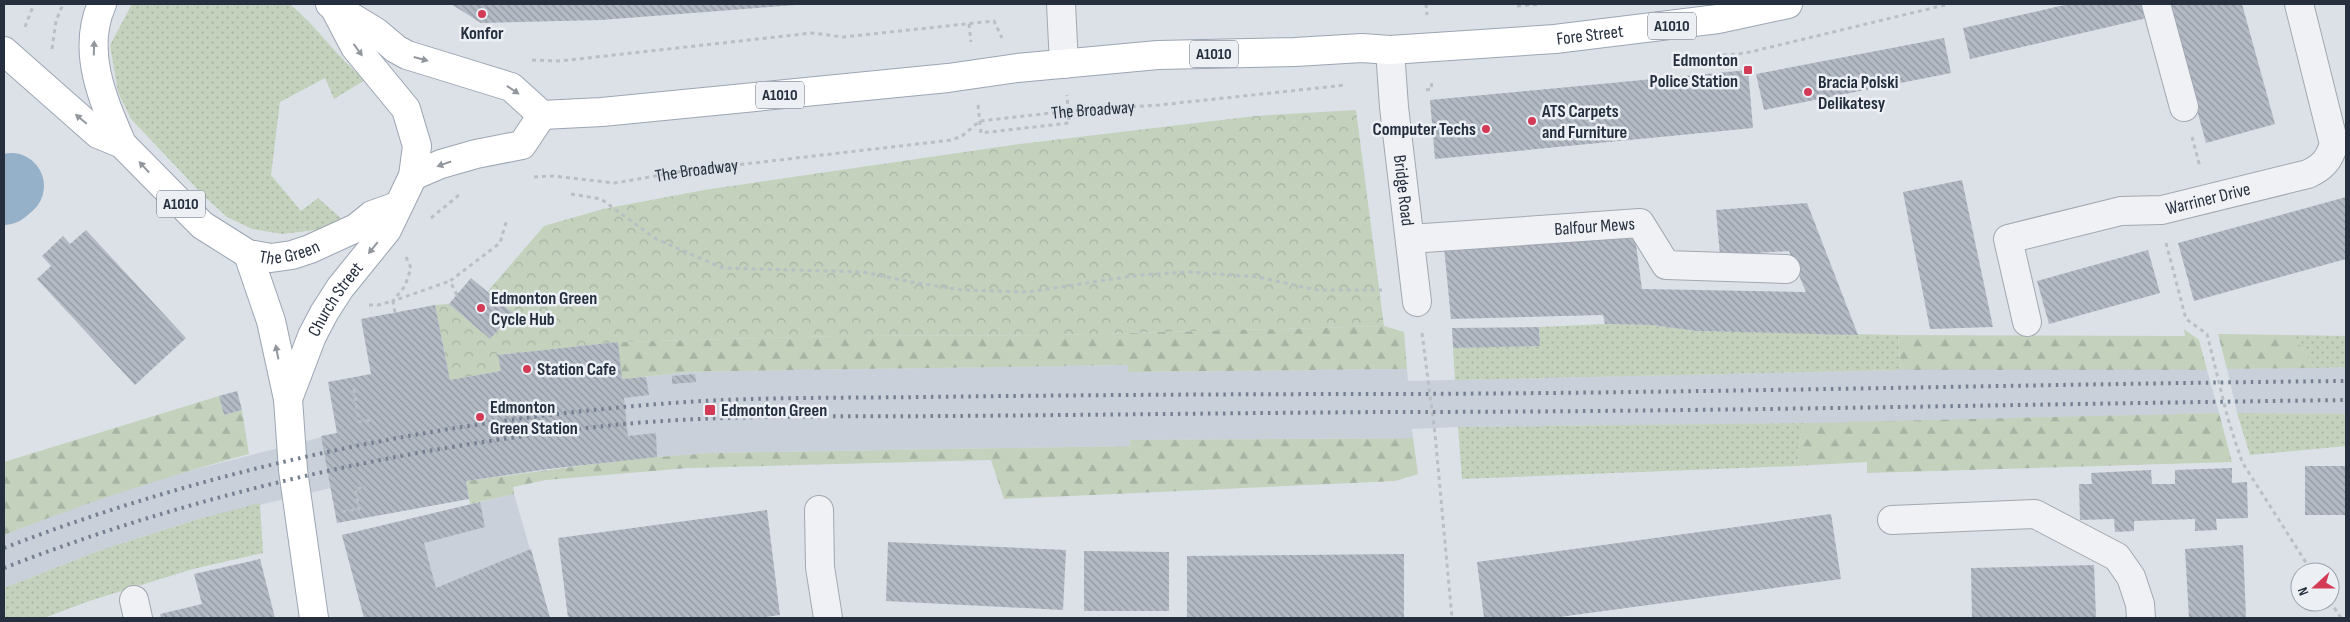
<svg xmlns="http://www.w3.org/2000/svg" width="2350" height="622" viewBox="0 0 2350 622" font-family="'Sofia Sans Condensed',sans-serif">
<style>
.built{fill:#cad0d9}
.grass{fill:url(#grass-dots)}
.forest{fill:url(#forest-firs)}
.park{fill:url(#park-crowns)}
.lines{fill:none;stroke-linecap:round;stroke-linejoin:round}
.river{stroke:#95b0c9;stroke-width:66}
.building{fill:url(#building-back-hatch)}
.minor-casing{stroke:#a1a8b1;stroke-width:30}
.major-casing{stroke:#9ba5b3;stroke-width:30}
.path{stroke:#babfc5;stroke-width:3;stroke-dasharray:4 4;stroke-linecap:butt}
.minor{stroke:#eff1f5;stroke-width:28}
.major{stroke:#fff;stroke-width:28}
.rail{stroke:#758091;stroke-width:4;stroke-dasharray:2.5 5;stroke-linecap:butt}
.oneway{fill:#92979e}
.poi-dot{fill:#d33a55;stroke:#ecf0f5;stroke-width:2}
.labels{text-anchor:middle;dominant-baseline:central;stroke-width:5;stroke-linejoin:round;paint-order:stroke}
.shield{fill:#ecf0f5;stroke:#616975;stroke-width:1}
.shield-label{font-size:16px;font-weight:bold;fill:#252f3e}
.poi-label{font-size:18px;font-weight:bold;fill:#252f3e;stroke:#ecf0f5;text-anchor:start}
.street-label{font-size:18px;fill:#252f3e;stroke:#ecf0f5}
</style>
<defs>
<pattern id="grass-dots" width="8" height="8" patternUnits="userSpaceOnUse" patternTransform="scale(1.25)"><rect width="8" height="8" fill="#c3d1bd"/><path d="M2 2h.1M6 6h.1" fill="none" stroke="#a7b4a4" stroke-width="1.8" stroke-linecap="round"/></pattern>
<pattern id="forest-firs" width="22" height="20" patternUnits="userSpaceOnUse" patternTransform="scale(1.25)"><rect width="22" height="20" fill="#c3d1bd"/><path d="M5 1l3.5 6h-7zM16 11l3.5 6h-7z" fill="#a7b4a4"/></pattern>
<pattern id="park-crowns" width="20" height="18" patternUnits="userSpaceOnUse" patternTransform="scale(1.25)"><rect width="20" height="18" fill="#c3d1bd"/><path d="M2 6a3 3 0 1 1 6 0M12 15a3 3 0 1 1 6 0" fill="none" stroke="#a7b4a4"/></pattern>
<pattern id="building-back-hatch" width="6" height="6" patternUnits="userSpaceOnUse" patternTransform="scale(1.25)"><rect width="6" height="6" fill="#b3bac4"/><path d="M-1 5l2 2M0 0l6 6M5-1l2 2" fill="none" stroke="#9198a1"/></pattern>
</defs>
<rect width="100%" height="100%" fill="#dce1e7"/>
<path class="built" d="M618 342 623 379 689 372 736 371 1128 365V372L1407 369 1408 381 1901 370H2207L2219 413 1912 422 1458 427 1412 429 1413 438 1130 440V446L711 453 631 459 548 469 333 502 331 488 192 521 101 550 4 588V535L75 507 170 476 337 433 331 400 500 371 498 355Z
M2346 367V414L2237 413 2227 369Z
M514 494 550 618H364L342 535Z"/>
<path class="grass" d="M132 4H290C317 27 337 57 365 80L334 99 325 78 280 102 271 175 301 211 318 198 343 220 315 230 282 234 252 229 227 217 205 197 131 119 118 92 110 45Z
M1605 324 1652 325 1697 331 1898 335 1901 370 1455 380 1453 348 1540 345 1539 327Z
M2293 335 2346 336V367L2315 368Z
M2237 413 2346 414V446L2250 455Z
M1804 423 1794 466 1462 479 1458 427Z
M260 503 263 553 193 569 89 601 44 618H4V588L101 550 192 521Z"/>
<path class="forest" d="M1384 326 1404 332 1407 369 1128 372V365L736 371 689 372 622 379 618 342 836 336 1057 335Z
M2184 329 2199 340 2207 370H1901L1898 335 2185 336Z
M2218 334 2293 335 2315 368 2227 369Z
M219 396 224 415 242 410 249 454C165 477 84 503 4 535V462Z
M2219 413 2232 462 1867 473V462L1794 466 1804 423Z
M1413 438 1418 474 1395 481 1004 499 991 460 688 468 546 480 513 487 514 494 470 504 466 481 631 459 711 453 1130 446V440Z"/>
<path class="park" d="M1356 110 1384 326 1057 335 836 336 618 342 499 355 501 371 450 380 435 305 449 304 490 339 513 313 488 291 544 226 603 209 704 190 1020 144 1255 116Z"/>
<g class="lines">
<path class="river" d="M4 192 11 186"/>
</g>
<path class="building" d="M451 4H796V5L601 20 481 23Z
M2069 4H2143L2147 18 1970 59 1963 28Z
M2168 4H2242L2275 124 2206 143Z
M1944 38 1951 73 1764 110 1756 74Z
M1748 70 1753 128 1435 159 1430 100Z
M1962 180 1993 327 1930 329 1903 192Z
M2346 197V259L2194 301 2178 243Z
M1807 203 1858 335 1697 331 1652 325 1605 324 1603 315 1451 319 1444 247 1634 230 1642 289 1806 292 1789 251 1720 255 1716 210Z
M86 230 186 338 135 385 37 279 51 266 42 256 63 236 70 244Z
M2148 250 2160 293 2049 324 2037 281Z
M471 278 513 313 490 339 449 304Z
M435 305 450 380 501 371 498 355 618 342 622 379 646 377 649 395 624 398 628 436 656 433 657 457 548 469 466 481 469 499 337 523 321 436 337 433 328 382 371 374 361 319Z
M1539 327 1540 346 1453 348 1452 328Z
M695 374 696 382 672 384V376Z
M237 391 242 410 224 415 219 396Z
M2305 466H2346V515H2305Z
M2232 468V483L2247 482 2248 518 2216 519 2217 530 2195 531V519L2134 521V531L2115 532 2114 519 2080 520 2079 484H2092L2091 473 2151 470 2152 484H2175V470Z
M480 502 485 527 424 543 436 588 531 549 550 618H364L342 535Z
M767 510 780 615 759 618H568L558 538Z
M1831 514 1841 579 1552 618H1484L1477 562Z
M888 542 1066 550 1063 610 886 601Z
M2243 545 2246 618H2189L2185 549Z
M1084 551 1169 552V611H1084Z
M1404 554V618H1187V556Z
M260 559 275 618H161L160 614 202 604 194 574Z
M2094 565 2096 618H1972L1971 568Z"/>
<g class="lines">
<defs>
<g id="minor">
<path d="M1061 4 1064 64"/>
<path d="M2156 4 2184 107"/>
<path id="s2" d="M1390 50 1394 107 1417 302"/>
<path id="s3" d="M1410 239 1640 223 1666 265 1786 269"/>
<path id="s4" d="M2027 322 2008 239 2121 211 2162 210 2308 174C2323 167 2329 160 2334 144L2299 4"/>
<path d="M819 510 820 567 828 618"/>
<path d="M1892 520 2035 514 2117 557 2131 577 2140 604 2141 618"/>
<path d="M134 600 138 618"/>
</g>
<g id="major">
<path d="M102 4C81 51 103 100 122 144"/>
<path id="s5" d="M330 4 376 32 396 49 407 55 511 87 542 115 602 112 948 78 1017 68 1158 55 1295 52 1362 48 1390 50 1555 39 1718 19 1788 4"/>
<path id="s6" d="M4 51 98 134 122 144 202 225 248 254 271 258 292 255 310 249 356 228 372 215 397 206"/>
<path d="M413 176 441 164 476 154 522 145 542 115"/>
<path d="M248 254 271 321 288 399 293 470 314 618"/>
<path id="s7" d="M288 399 312 336 324 313 340 288 387 230 413 176 417 146 406 109 355 47 334 7"/>
</g>
</defs>
<use href="#minor" class="minor-casing"/>
<use href="#major" class="major-casing"/>
<g class="path">
<path d="M1426 4 1427 15"/>
<path d="M1517 6 1542 4"/>
<path d="M969 24 971 42"/>
<path d="M25 27 34 4"/>
<path d="M52 49 56 21 63 4"/>
<path d="M1691 58 1746 53 1949 4"/>
<path d="M532 60 560 61 812 33 843 37 994 21 1002 38"/>
<path d="M1426 90 1432 89 1431 79"/>
<path d="M978 105 981 133 1069 123 1067 95"/>
<path d="M2192 137 2200 167"/>
<path id="s1" d="M534 177 553 176 615 183 684 171 952 140 962 136 980 121 1069 111 1159 105 1346 85"/>
<path d="M571 194 601 199 656 239 723 268 863 272 911 282 962 290 1028 292 1139 275 1190 272 1258 277 1317 290H1382"/>
<path d="M431 218 459 195"/>
<path d="M2166 243 2186 319 2207 334 2228 419 2242 462 2312 572"/>
<path d="M406 257 411 268 405 286 393 301 450 281"/>
<path d="M457 295 450 281 500 243 507 219"/>
<path d="M369 305H378L393 301 395 313"/>
<path d="M1422 333 1435 434 1452 618"/>
<path d="M354 389 359 422 373 420"/>
<path d="M342 512 359 509 355 489 366 487"/>
<path d="M2330 601 2341 618"/>
</g>
<use href="#minor" class="minor"/>
<use href="#major" class="major"/>
<path class="rail" d="M4 548C221 464 453 418 686 402 764 397 844 398 923 397 1081 395 1239 394 1397 394 1714 393 2030 384 2346 381
M4 568C199 492 406 447 614 425 724 414 836 417 946 416 1093 415 1239 413 1385 412 1706 412 2026 404 2346 400"/>
</g>
<defs><path id="oneway-solid" d="M-6-.8H1V-3.2L6.5 0L1 3.2V.8H-6Z" transform="scale(1.25)"/></defs>
<g class="oneway">
<use href="#oneway-solid" transform="translate(94 48) rotate(-88)"/>
<use href="#oneway-solid" transform="translate(358 50) rotate(54)"/>
<use href="#oneway-solid" transform="translate(421 59) rotate(15)"/>
<use href="#oneway-solid" transform="translate(513 90) rotate(34)"/>
<use href="#oneway-solid" transform="translate(81 119) rotate(-140)"/>
<use href="#oneway-solid" transform="translate(444 164) rotate(161)"/>
<use href="#oneway-solid" transform="translate(144 167) rotate(-133)"/>
<use href="#oneway-solid" transform="translate(373 248) rotate(129)"/>
<use href="#oneway-solid" transform="translate(277 352) rotate(-101)"/>
</g>
<g class="poi-dot">
<circle cx="482" cy="14" r="5"/>
<rect x="1743" y="65" width="10" height="10" rx="2.5"/>
<circle cx="1808" cy="92" r="5"/>
<circle cx="1532" cy="121" r="5"/>
<circle cx="1486" cy="129" r="5"/>
<circle cx="481" cy="308" r="5"/>
<circle cx="527" cy="369" r="5"/>
<rect x="704" y="404" width="12" height="12" rx="2.5"/>
<circle cx="480" cy="417" r="5"/>
</g>
<g class="labels">
<g class="shield">
<rect x="1648" y="12.5" width="48" height="27" rx="4"/>
<rect x="1190" y="40.5" width="48" height="27" rx="4"/>
<rect x="756" y="81.5" width="48" height="27" rx="4"/>
<rect x="157" y="190.5" width="48" height="27" rx="4"/>
</g>
<g class="shield-label">
<text x="1672" y="26">A1010</text>
<text x="1214" y="54">A1010</text>
<text x="780" y="95">A1010</text>
<text x="181" y="204">A1010</text>
</g>
<g class="poi-label">
<text x="482" y="33" text-anchor="middle">Konfor</text>
<text x="1738" y="60" text-anchor="end">Edmonton<tspan x="1738" dy="21">Police Station</tspan></text>
<text x="1818" y="82">Bracia Polski<tspan x="1818" dy="21">Delikatesy</tspan></text>
<text x="1542" y="111">ATS Carpets<tspan x="1542" dy="21">and Furniture</tspan></text>
<text x="1476" y="129" text-anchor="end">Computer Techs</text>
<text x="491" y="298">Edmonton Green<tspan x="491" dy="21">Cycle Hub</tspan></text>
<text x="537" y="369">Station Cafe</text>
<text x="490" y="407">Edmonton<tspan x="490" dy="21">Green Station</tspan></text>
<text x="721" y="410">Edmonton Green</text>
</g>
<g class="street-label">
<text stroke="none"><textPath href="#s5" startOffset="1295">Fore Street</textPath></text>
<text stroke="none"><textPath href="#s1" startOffset="569">The Broadway</textPath></text>
<text stroke="none"><textPath href="#s1" startOffset="164">The Broadway</textPath></text>
<text stroke="none"><textPath href="#s2" startOffset="141">Bridge Road</textPath></text>
<text stroke="none"><textPath href="#s4" startOffset="290">Warriner Drive</textPath></text>
<text stroke="none"><textPath href="#s3" startOffset="185">Balfour Mews</textPath></text>
<text stroke="none"><textPath href="#s6" startOffset="362">The Green</textPath></text>
<text stroke="none"><textPath href="#s7" startOffset="111">Church Street</textPath></text>
</g>
</g>
<rect width="2350" height="622" fill="none" stroke="#252f3e" stroke-width="10"/>
<g transform="translate(2315 587) rotate(249)"><circle r="24" fill="#ecf0f5" stroke="#9ca3ac"/>
<path d="M0-4L9 19L0 12L-9 19Z" fill="#d33a55"/>
<text y="-8" font-size="14" font-weight="bold" text-anchor="middle" fill="#252f3e">N</text>
</g>
</svg>
